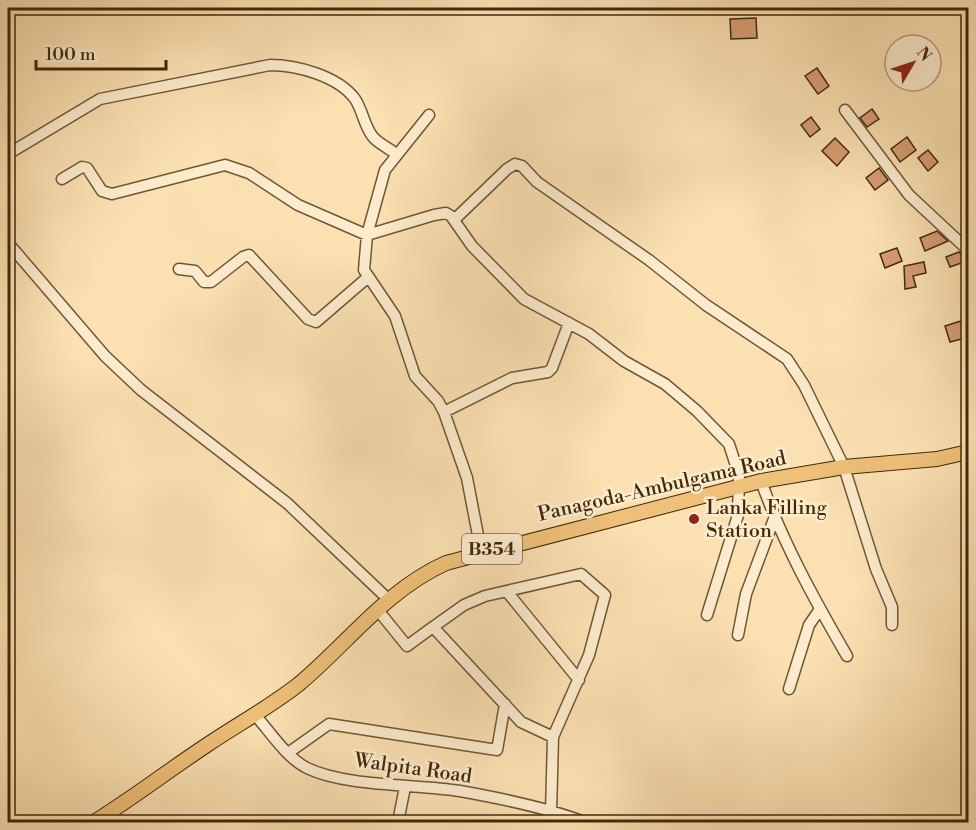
<svg xmlns="http://www.w3.org/2000/svg" width="976" height="830" viewBox="0 0 976 830" font-family="'Libre Bodoni',serif">
<style>
.building{fill:#d79d71;stroke:#41290a;stroke-width:1.5}
.lines{fill:none;stroke-linecap:round;stroke-linejoin:round}
.minor-casing{stroke:#705734;stroke-width:13}
.major-casing{stroke:#41290a;stroke-width:16}
.minor{stroke:#fceccd;stroke-width:10}
.major{stroke:#eec079;stroke-width:14}
.poi-dot{fill:#8f2418;stroke:#fceccd;stroke-width:2}
.labels{text-anchor:middle;dominant-baseline:central;stroke-width:5;stroke-linejoin:round;paint-order:stroke}
.shield{fill:#fceccd;stroke:#796444;stroke-width:1.5}
.shield-label{font-size:18px;font-weight:bold;fill:#41290a}
.street-label{font-size:20px;fill:#41290a;stroke:#fceccd}
.poi-label{font-size:20px;fill:#41290a;stroke:#fceccd;text-anchor:start}
</style>
<rect width="100%" height="100%" fill="#fbe1b2"/>
<filter id="stains"><feTurbulence type="fractalNoise" baseFrequency=".00333" numOctaves="4"/><feColorMatrix values="0 0 0 0 .2 0 0 0 0 .09 0 0 0 0 .02 0 0 0 .5 -.17"/></filter>
<radialGradient id="worn" r=".72"><stop offset=".6" stop-color="#630" stop-opacity="0"/><stop offset="1" stop-color="#630" stop-opacity=".3"/></radialGradient>
<path class="building" d="M756 18 757 38 731 39 730 19Z
M817 68 829 86 818 94 805 76Z
M872 109 879 119 867 127 860 118Z
M811 117 820 129 810 137 801 125Z
M907 137 916 150 900 162 891 149Z
M835 138 849 152 837 166 822 151Z
M928 150 938 162 928 171 918 158Z
M879 168 888 180 875 190 866 178Z
M937 231 948 241 925 251 920 238Z
M897 248 902 261 885 268 880 254Z
M959 252 967 261 950 267 946 257Z
M924 262 926 273 913 276 916 287 905 289 904 266Z
M964 320 969 337 950 342 945 326Z"/>
<g class="lines">
<defs>
<path id="minor" d="M845 110 909 195 968 250
M429 115 385 170 367 235 364 270 395 316 415 376 438 401 444 412 467 478 481 551
M8 154 100 99 270 65C297 65 338 76 355 99 363 111 364 126 373 137 379 144 389 148 396 154
M62 179 82 167 87 168 102 191 112 194 225 165 249 173 298 205 367 235 434 215 446 213 451 216 472 246 524 299 589 334 624 361 665 384 697 411 729 444 739 475 738 515 707 615
M454 220 507 169 515 164 522 166 537 182 649 260 706 305 787 359 804 385 844 467 876 569 892 607V625
M8 243 105 356 141 390 287 503 388 599
M179 269 195 271 204 282H211L243 257 249 255 308 319 316 322 367 278
M444 412 512 378 548 372 552 368 569 323
M761 481C783 543 814 599 847 656
M508 593 579 680
M377 609 407 646 433 627 521 722 553 737 551 813
M433 627 464 605 485 596 581 574 605 595 589 655 553 737
M738 635 746 594 774 519
M789 689 809 625 820 609
M256 716C271 733 287 758 307 768 346 787 416 784 460 791 499 798 548 808 584 822
M288 753 329 724 497 750 505 704
M398 822 405 787"/>
<path id="major" d="M94 822C133 798 169 770 207 745 238 724 270 707 299 684 348 643 386 590 446 563L761 481 844 467 937 459 968 452"/>
</defs>
<use href="#minor" class="minor-casing"/>
<use href="#major" class="major-casing"/>
<use href="#minor" class="minor"/>
<use href="#major" class="major"/>
</g>
<circle class="poi-dot" cx="694" cy="519" r="6"/>
<g class="labels">
<rect class="shield" x="462" y="534" width="60" height="30" rx="4.5"/>
<g class="shield-label">
<text x="492" y="549">B354</text>
</g>
<g class="street-label">
<text transform="translate(662 487) rotate(-13)">Panagoda-Ambulgama Road</text>
<text transform="translate(413 769) rotate(8)">Walpita Road</text>
</g>
<g class="poi-label">
<text x="706" y="508">Lanka Filling<tspan x="706" dy="23">Station</tspan></text>
</g>
</g>
<rect width="976" height="830" fill="none" stroke="#fbe1b2" stroke-width="30"/>
<rect x="9" y="9" width="958" height="812" fill="none" stroke="#41290a" stroke-width="3"/>
<rect x="15" y="15" width="946" height="800" fill="none" stroke="#41290a" stroke-width="1.5"/>
<g transform="translate(913 63) rotate(51)"><circle r="28" fill="#fceccd" stroke="#b19e7f" stroke-width="1.5"/>
<path d="M0-4.5L10 22L0 15L-10 22Z" fill="#8f2418"/>
<text y="-9" font-size="16" font-weight="bold" text-anchor="middle" fill="#41290a">N</text>
</g>
<path d="M36 60v9h130v-9" fill="none" stroke="#41290a" stroke-width="3"/>
<text x="45" y="60" font-size="18" fill="#41290a" stroke="#fceccd" stroke-width="4.5" paint-order="stroke">100 m</text>
<rect width="100%" height="100%" filter="url(#stains)"/>
<rect width="100%" height="100%" fill="url(#worn)"/>
</svg>
